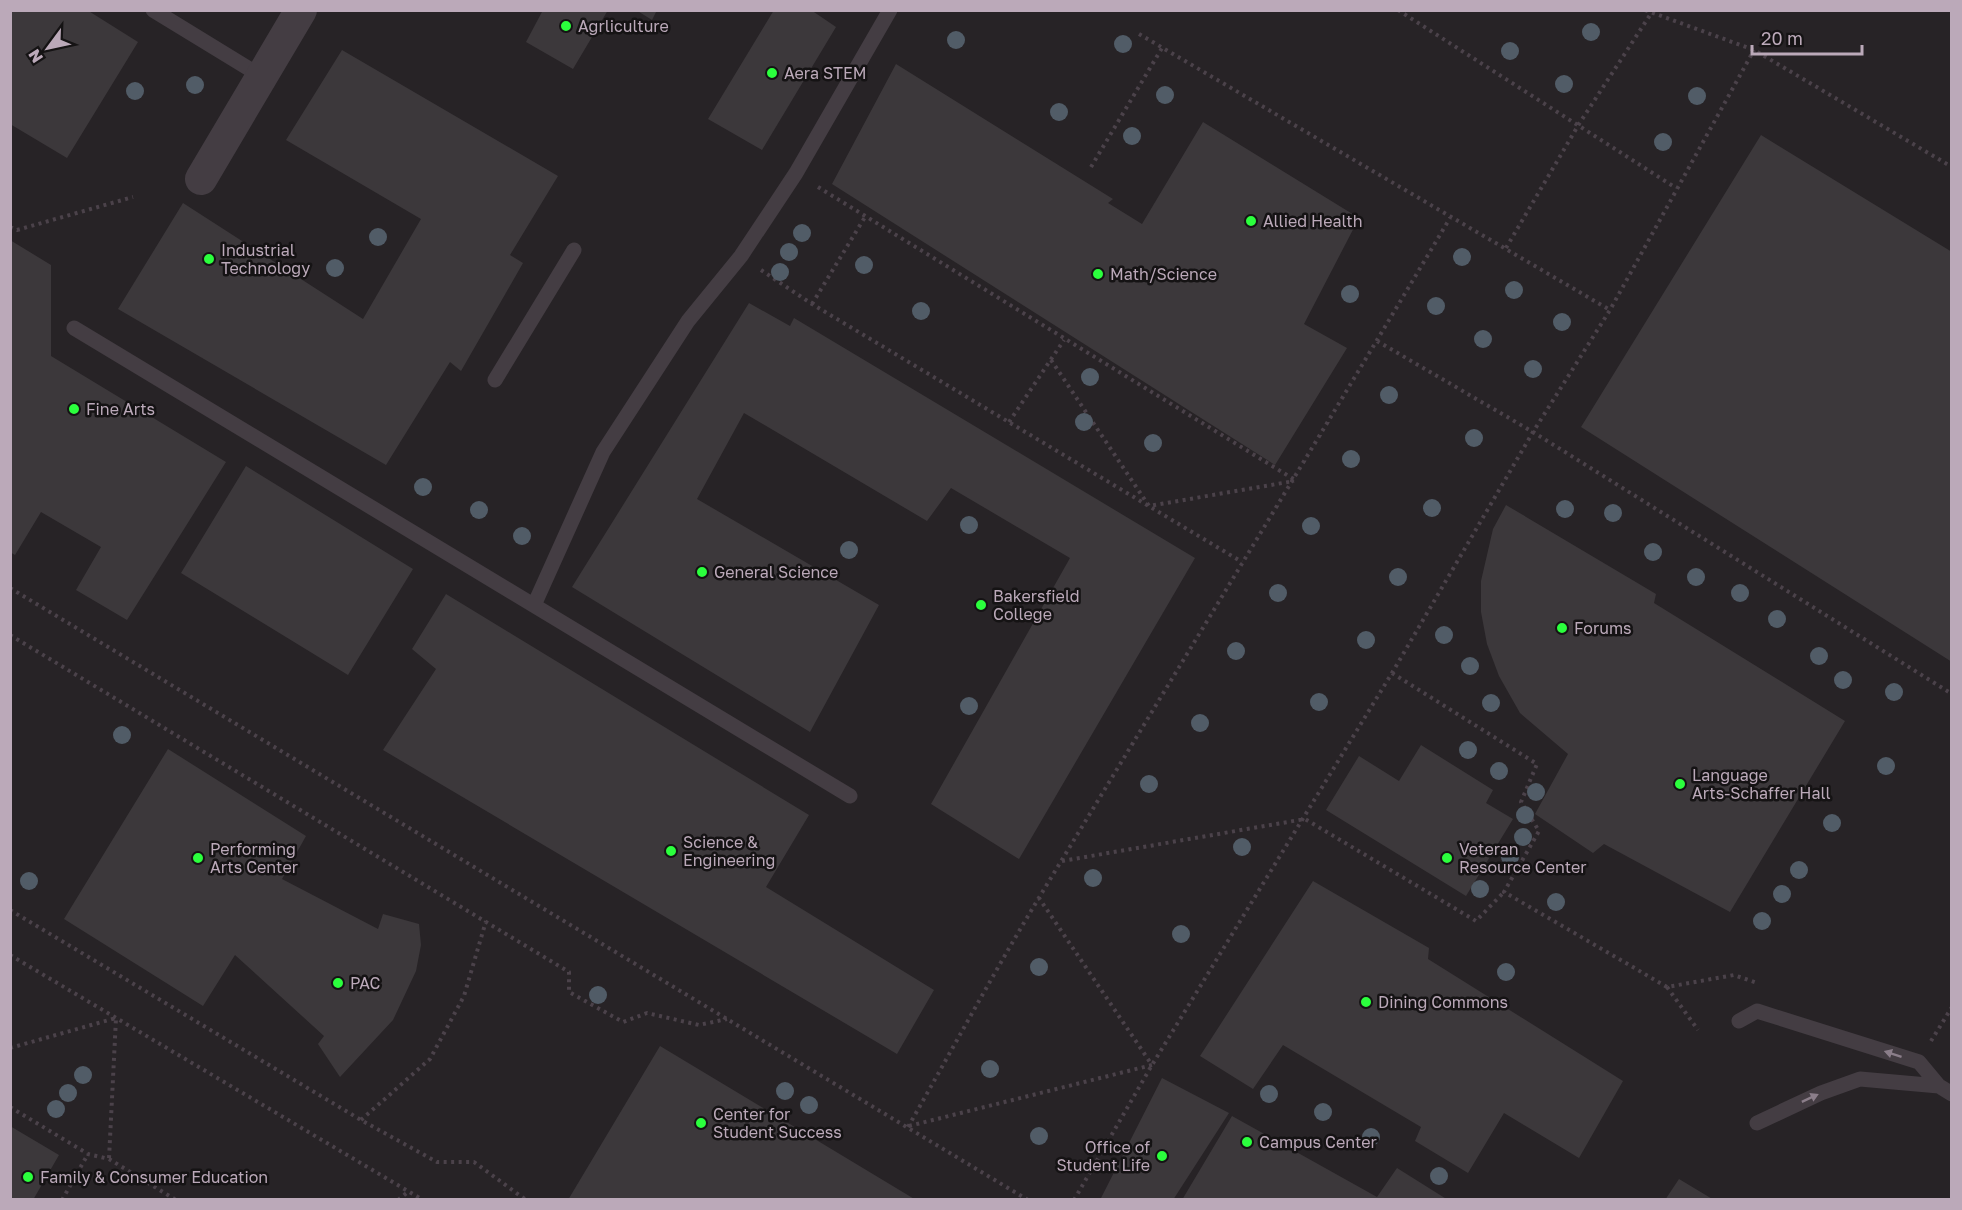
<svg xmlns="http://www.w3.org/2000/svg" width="1962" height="1210" viewBox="0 0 1962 1210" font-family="'Golos Text',sans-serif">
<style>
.built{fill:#272326}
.building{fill:#3c383b}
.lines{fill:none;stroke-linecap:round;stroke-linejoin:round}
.path{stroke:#4b424a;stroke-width:4;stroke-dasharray:3 4.5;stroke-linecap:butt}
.lane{stroke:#443d43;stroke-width:15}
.street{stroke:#443d43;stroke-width:32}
.tree{fill:#515c67}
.oneway{fill:#8b7e8a}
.poi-dot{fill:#2bff3d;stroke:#151314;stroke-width:2}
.labels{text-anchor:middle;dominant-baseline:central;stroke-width:5;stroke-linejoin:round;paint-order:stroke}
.poi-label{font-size:16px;fill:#bba9b9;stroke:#151314;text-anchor:start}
</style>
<rect width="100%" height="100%" fill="#1a1819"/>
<path class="built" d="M11 11H1951V1199H11Z"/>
<path class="building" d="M10 10H87L138 42 67 158 10 124Z
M543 10H608L573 69 526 42Z
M636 10H657L652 20Z
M774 10H811L836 27 762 150 708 119Z
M342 50 558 176 510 255 523 263 461 371 450 362 386 465 118 309 183 203 363 319 421 219 286 140Z
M896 64 1113 199 1108 203 1142 224 1203 122 1359 218 1304 324 1347 348 1275 465 832 184Z
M1761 135 1952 252V662L1581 427Z
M10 240 51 265V356L226 462 127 620 76 590 101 547 41 512 15 555 10 552Z
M749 303 790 326 794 318 1195 558 1019 859 931 804 1070 558 951 488 927 521 744 413 697 499 879 605 810 732 572 587Z
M246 466 413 569 348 675 181 573Z
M1506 505 1656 594 1654 603 1845 721 1730 912 1604 844 1593 853 1535 814 1568 754 1520 713 1499 676 1487 644 1481 612V581L1493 529Z
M446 594 809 815 766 887 934 990 897 1054 383 750 436 669 412 649Z
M1421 745 1493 790 1486 803 1513 819 1466 896 1326 810 1359 756 1399 781Z
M168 749 306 836 282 879 378 929 383 914 419 924 421 945 416 971 393 1020 340 1077 318 1044 324 1036 235 955 203 1006 64 919Z
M1313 881 1429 948 1428 959 1623 1081 1579 1158 1504 1113 1468 1173 1415 1141 1421 1127 1283 1045 1253 1089 1200 1056Z
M660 1046 916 1200H568Z
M1162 1078 1229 1113 1173 1200H1100Z
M1232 1116 1377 1197 1397 1168 1448 1200H1182Z
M10 1126 59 1155 33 1200H10Z
M1679 1179 1714 1200H1665Z"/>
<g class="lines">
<path class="path" d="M1398 10 1676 188
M1645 10 1754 50 1952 167
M1139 34 1610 310
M1091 167 1162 48
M818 187 1295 480
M10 227 17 230 133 197
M1506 248 1579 124 1652 12
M761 270 812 304 1242 562
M812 304 865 217
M1377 341 1533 432 1952 694
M1051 360 1149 506 1294 481
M1009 422 1064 340
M10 588 1028 1200
M10 635 569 972V992L623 1022 647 1013 699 1025 727 1019
M1392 673 1537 764 1521 802 1539 831 1504 892 1667 987 1734 975 1757 983
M1062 861 1305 819 1476 921 1504 892
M10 910 361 1120 437 1162H474L526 1200
M10 955 423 1200
M1667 987 1698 1030
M1931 1041 1952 1007
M10 1048 116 1018 109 1159
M10 1107 88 1154 109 1159 176 1200
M361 1120 430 1059 464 996 486 921
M909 1126 1152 1065 1039 898
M908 1127C952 1050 994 972 1040 896 1177 670 1315 445 1450 218
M62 1200 88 1154
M398 1200 409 1191
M1074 1200 1152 1065 1392 673 1533 432 1610 310 1754 50"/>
<path class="lane" d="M153 10 261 76
M74 328 850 796
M495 380 574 250
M535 603 603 452 688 321 741 256 796 173 890 10
M1739 1021 1757 1011 1919 1062 1939 1086 1952 1094
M1757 1123 1821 1093 1860 1079 1939 1086"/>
<path class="street" d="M201 179 301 10"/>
</g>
<g class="tree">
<circle cx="1591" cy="32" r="9"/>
<circle cx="956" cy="40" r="9"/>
<circle cx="1123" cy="44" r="9"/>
<circle cx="1510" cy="51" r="9"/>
<circle cx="1564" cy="84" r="9"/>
<circle cx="195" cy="85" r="9"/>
<circle cx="135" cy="91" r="9"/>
<circle cx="1165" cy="95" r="9"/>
<circle cx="1697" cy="96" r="9"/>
<circle cx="1059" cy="112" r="9"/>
<circle cx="1132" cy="136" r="9"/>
<circle cx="1663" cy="142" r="9"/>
<circle cx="802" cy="233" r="9"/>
<circle cx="378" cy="237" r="9"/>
<circle cx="789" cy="252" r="9"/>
<circle cx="1462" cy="257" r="9"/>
<circle cx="864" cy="265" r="9"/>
<circle cx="335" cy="268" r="9"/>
<circle cx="780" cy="272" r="9"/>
<circle cx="1514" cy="290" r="9"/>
<circle cx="1350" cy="294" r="9"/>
<circle cx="1436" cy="306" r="9"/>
<circle cx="921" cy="311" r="9"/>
<circle cx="1562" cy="322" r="9"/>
<circle cx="1483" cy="339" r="9"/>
<circle cx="1533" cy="369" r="9"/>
<circle cx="1090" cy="377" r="9"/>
<circle cx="1389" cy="395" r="9"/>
<circle cx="1084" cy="422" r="9"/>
<circle cx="1474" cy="438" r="9"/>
<circle cx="1153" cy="443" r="9"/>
<circle cx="1351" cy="459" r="9"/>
<circle cx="423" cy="487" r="9"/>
<circle cx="1432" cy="508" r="9"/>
<circle cx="1565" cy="509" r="9"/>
<circle cx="479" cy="510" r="9"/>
<circle cx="1613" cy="513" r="9"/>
<circle cx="969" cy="525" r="9"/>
<circle cx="1311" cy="526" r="9"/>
<circle cx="522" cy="536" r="9"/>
<circle cx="849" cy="550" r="9"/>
<circle cx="1653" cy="552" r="9"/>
<circle cx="1398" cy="577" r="9"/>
<circle cx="1696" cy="577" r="9"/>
<circle cx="1278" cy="593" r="9"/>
<circle cx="1740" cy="593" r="9"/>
<circle cx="1777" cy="619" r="9"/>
<circle cx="1444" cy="635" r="9"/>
<circle cx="1366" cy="640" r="9"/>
<circle cx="1236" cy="651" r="9"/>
<circle cx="1819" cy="656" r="9"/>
<circle cx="1470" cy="666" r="9"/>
<circle cx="1843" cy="680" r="9"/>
<circle cx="1894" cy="692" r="9"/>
<circle cx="1319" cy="702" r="9"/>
<circle cx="1491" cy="703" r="9"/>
<circle cx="969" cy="706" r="9"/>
<circle cx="1200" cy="723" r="9"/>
<circle cx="122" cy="735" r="9"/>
<circle cx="1468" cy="750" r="9"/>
<circle cx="1886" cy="766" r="9"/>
<circle cx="1499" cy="771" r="9"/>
<circle cx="1149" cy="784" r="9"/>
<circle cx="1536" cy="792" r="9"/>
<circle cx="1525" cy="815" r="9"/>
<circle cx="1832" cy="823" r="9"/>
<circle cx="1523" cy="837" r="9"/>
<circle cx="1242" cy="847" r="9"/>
<circle cx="1510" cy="857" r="9"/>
<circle cx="1799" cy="870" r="9"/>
<circle cx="1093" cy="878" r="9"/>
<circle cx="29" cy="881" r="9"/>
<circle cx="1480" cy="889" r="9"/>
<circle cx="1782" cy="894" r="9"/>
<circle cx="1556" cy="902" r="9"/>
<circle cx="1762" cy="921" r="9"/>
<circle cx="1181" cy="934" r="9"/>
<circle cx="1039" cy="967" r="9"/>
<circle cx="1506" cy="972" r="9"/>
<circle cx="598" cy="995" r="9"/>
<circle cx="990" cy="1069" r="9"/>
<circle cx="83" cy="1075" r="9"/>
<circle cx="785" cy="1091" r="9"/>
<circle cx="68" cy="1093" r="9"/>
<circle cx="1269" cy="1094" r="9"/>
<circle cx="809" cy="1105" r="9"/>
<circle cx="56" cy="1109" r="9"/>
<circle cx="1323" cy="1112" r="9"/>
<circle cx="1039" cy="1136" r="9"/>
<circle cx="1371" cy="1137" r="9"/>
<circle cx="1439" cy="1176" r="9"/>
</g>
<defs><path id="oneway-solid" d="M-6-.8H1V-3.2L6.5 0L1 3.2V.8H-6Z" transform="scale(1.5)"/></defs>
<g class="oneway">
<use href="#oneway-solid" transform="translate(1893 1054) rotate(-162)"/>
<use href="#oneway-solid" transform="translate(1810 1098) rotate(-25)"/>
</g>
<g class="poi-dot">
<circle cx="566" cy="26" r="6"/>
<circle cx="772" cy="73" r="6"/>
<circle cx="1251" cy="221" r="6"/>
<circle cx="209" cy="259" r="6"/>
<circle cx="1098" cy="274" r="6"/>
<circle cx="74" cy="409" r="6"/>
<circle cx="702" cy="572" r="6"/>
<circle cx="981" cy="605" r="6"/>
<circle cx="1562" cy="628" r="6"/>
<circle cx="1680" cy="784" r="6"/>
<circle cx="671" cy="851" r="6"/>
<circle cx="198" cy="858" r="6"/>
<circle cx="1447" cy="858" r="6"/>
<circle cx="338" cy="983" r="6"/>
<circle cx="1366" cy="1002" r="6"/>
<circle cx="701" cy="1123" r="6"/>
<circle cx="1247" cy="1142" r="6"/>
<circle cx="1162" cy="1156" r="6"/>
<circle cx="28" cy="1177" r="6"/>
</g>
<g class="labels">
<g class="poi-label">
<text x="578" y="26">Agrliculture</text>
<text x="784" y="73">Aera STEM</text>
<text x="1263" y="221">Allied Health</text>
<text x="221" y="250">Industrial<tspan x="221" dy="18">Technology</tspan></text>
<text x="1110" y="274">Math/Science</text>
<text x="86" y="409">Fine Arts</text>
<text x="714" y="572">General Science</text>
<text x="993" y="596">Bakersfield<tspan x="993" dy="18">College</tspan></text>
<text x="1574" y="628">Forums</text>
<text x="1692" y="775">Language<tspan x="1692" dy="18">Arts-Schaffer Hall</tspan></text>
<text x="683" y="842">Science &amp;<tspan x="683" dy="18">Engineering</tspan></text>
<text x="210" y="849">Performing<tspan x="210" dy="18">Arts Center</tspan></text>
<text x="1459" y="849">Veteran<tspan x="1459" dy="18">Resource Center</tspan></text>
<text x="350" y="983">PAC</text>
<text x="1378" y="1002">Dining Commons</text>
<text x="713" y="1114">Center for<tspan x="713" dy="18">Student Success</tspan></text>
<text x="1259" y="1142">Campus Center</text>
<text x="1150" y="1147" text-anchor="end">Office of<tspan x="1150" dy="18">Student Life</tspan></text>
<text x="40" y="1177">Family &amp; Consumer Education</text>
</g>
</g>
<rect width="1962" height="1210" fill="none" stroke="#bba9b9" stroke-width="24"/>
<g transform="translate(48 48) rotate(237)" stroke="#151314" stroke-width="4.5" paint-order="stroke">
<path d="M0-4.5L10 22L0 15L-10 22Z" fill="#bba9b9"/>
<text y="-9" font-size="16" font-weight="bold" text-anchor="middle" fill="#bba9b9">N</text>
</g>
<path d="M1752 45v9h110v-9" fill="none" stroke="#bba9b9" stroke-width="3"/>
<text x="1761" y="45" font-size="18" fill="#bba9b9" stroke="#151314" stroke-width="4.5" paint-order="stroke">20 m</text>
</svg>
